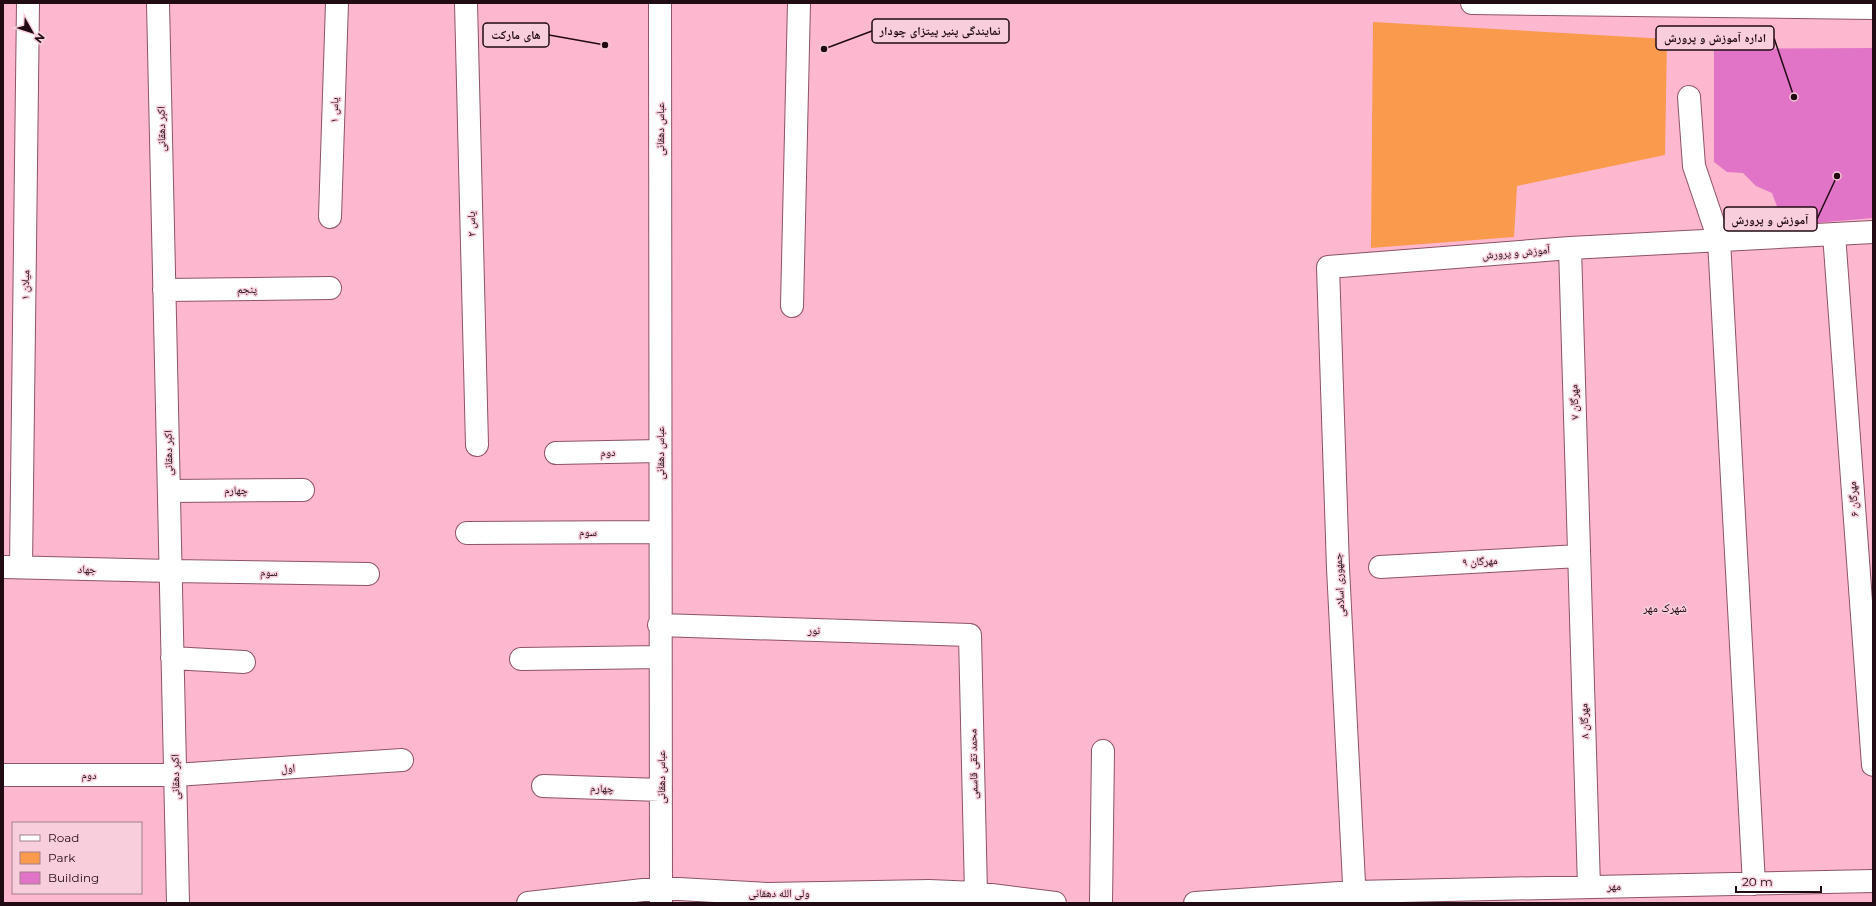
<svg xmlns="http://www.w3.org/2000/svg" width="1876" height="906" viewBox="0 0 1876 906" font-family="Montserrat,'Noto Naskh Arabic',sans-serif">
<style>
.green{fill:#f99a4d}
.building{fill:#e174c7}
.lines{fill:none;stroke-linecap:round;stroke-linejoin:round}
.minor-casing{stroke:#8e5368;stroke-width:24}
.minor{stroke:#fff;stroke-width:22}
.labels{text-anchor:middle;dominant-baseline:central;stroke-width:3;stroke-linejoin:round;paint-order:stroke}
.street-label{font-size:11px;fill:#210a13;stroke:#f9cedc}
.neighbourhood-label{font-size:12px;fill:#210a13;stroke:#f9cedc}
.leader{fill:none;stroke:#210a13;stroke-width:1.5}
.callout-dot{fill:#210a13;stroke:#f9cedc;stroke-width:1.5}
.callout{fill:#f9cedc;stroke:#210a13;stroke-width:1.5}
.callout-label{font-size:12px;text-anchor:middle;font-weight:bold;fill:#210a13}
</style>
<rect width="100%" height="100%" fill="#fdb8cf"/>
<path class="green" d="M1373 22 1667 39 1665 155 1517 186 1514 237 1371 248Z"/>
<path class="building" d="M1873 48V218L1781 226 1778 209 1772 193 1756 186 1743 173 1727 172 1714 162V49Z"/>
<g class="lines">
<defs>
<path id="minor" d="M158 3 178 903
M466 3 477 445
M660 3 661 903
M1472 3 1873 8
M1689 97 1694 166 1719 240 1754 884
M330 217 337 3
M1834 234 1873 765
M1570 248 1589 887
M164 290 330 288
M792 306 799 3
M556 453 660 451
M169 491 303 490
M467 533 660 532
M3 567 171 571 368 574
M21 567 28 3
M1380 567 1579 556
M659 625 970 635 976 893
M172 658 244 662
M521 659 660 657
M3 775H175L402 760
M543 786 661 790
M528 903 661 888 768 894 929 891 976 893 1055 903
M1101 903 1103 751
M1195 903 1354 892 1873 881
M1355 903 1338 568 1328 267 1570 248 1873 232"/>
</defs>
<use href="#minor" class="minor-casing"/>
<use href="#minor" class="minor"/>
</g>
<g class="labels">
<g class="street-label">
<text transform="translate(334 110) rotate(-88)">یاس ۱</text>
<text transform="translate(161 129) rotate(-91)">اکبر دهقانی</text>
<text transform="translate(660 129) rotate(-90)">عباس دهقانی</text>
<text transform="translate(471 224) rotate(-91)">یاس ۲</text>
<text transform="translate(1516 252) rotate(-5)">آموزش و پرورش</text>
<text transform="translate(25 285) rotate(-89)">میلان ۱</text>
<text transform="translate(247 289) rotate(-1)">پنجم</text>
<text transform="translate(1574 402) rotate(-92)">مهرگان ۷</text>
<text transform="translate(608 452) rotate(-1)">دوم</text>
<text transform="translate(168 453) rotate(-91)">اکبر دهقانی</text>
<text transform="translate(660 453) rotate(-90)">عباس دهقانی</text>
<text x="236" y="490">چهارم</text>
<text transform="translate(1853 499) rotate(-94)">مهرگان ۶</text>
<text x="588" y="532">سوم</text>
<text transform="translate(1480 561) rotate(-3)">مهرگان ۹</text>
<text transform="translate(87 569) rotate(2)">جهاد</text>
<text transform="translate(269 572) rotate(1)">سوم</text>
<text transform="translate(1339 585) rotate(-93)">جمهوری اسلامی</text>
<text transform="translate(814 630) rotate(2)">نور</text>
<text transform="translate(1584 721) rotate(-92)">مهرگان ۸</text>
<text transform="translate(973 764) rotate(-91)">محمد تقی قاسمی</text>
<text transform="translate(288 768) rotate(-4)">اول</text>
<text x="89" y="775">دوم</text>
<text transform="translate(175 777) rotate(-91)">اکبر دهقانی</text>
<text transform="translate(661 777) rotate(-90)">عباس دهقانی</text>
<text transform="translate(602 788) rotate(2)">چهارم</text>
<text transform="translate(1614 886) rotate(-1)">مهر</text>
<text x="779" y="893">ولی الله دهقانی</text>
</g>
<g class="neighbourhood-label">
<text x="1665" y="607">شهرک مهر</text>
</g>
</g>
<path class="leader" d="M824 49L872 31M605 45L549 35M1794 97L1774 38M1837 176L1817 219"/>
<g class="callout-dot">
<circle cx="824" cy="49" r="4"/>
<circle cx="605" cy="45" r="4"/>
<circle cx="1794" cy="97" r="4"/>
<circle cx="1837" cy="176" r="4"/>
</g>
<g class="callout">
<rect x="872" y="19" width="137" height="24" rx="4"/>
<rect x="483" y="23" width="66" height="24" rx="4"/>
<rect x="1656" y="26" width="118" height="24" rx="4"/>
<rect x="1724" y="207" width="93" height="24" rx="4"/>
</g>
<g class="callout-label">
<text x="940" y="35">نمایندگی پنیر پیتزای چودار</text>
<text x="516" y="39">های مارکت</text>
<text x="1715" y="42">اداره آموزش و پرورش</text>
<text x="1770" y="224">آموزش و پرورش</text>
</g>
<rect width="1876" height="906" fill="none" stroke="#210a13" stroke-width="8"/>
<rect x="12" y="822" width="130" height="72" fill="#f9cedc" stroke="#a3808c"/>
<rect x="20" y="835" width="20" height="6" fill="#ffffff" stroke="#a3808c"/>
<text x="48" y="842" font-size="12" fill="#210a13">Road</text>
<rect x="20" y="852" width="20" height="12" fill="#f99a4d" stroke="#a3808c"/>
<text x="48" y="862" font-size="12" fill="#210a13">Park</text>
<rect x="20" y="872" width="20" height="12" fill="#e174c7" stroke="#a3808c"/>
<text x="48" y="882" font-size="12" fill="#210a13">Building</text>
<g transform="translate(32 32) rotate(129)" stroke="#f9cedc" stroke-width="3" paint-order="stroke">
<path d="M0-3L7 15L0 10L-7 15Z" fill="#210a13"/>
<text y="-6" font-size="11" font-weight="bold" text-anchor="middle" fill="#210a13">N</text>
</g>
<path d="M1736 886v6h85v-6" fill="none" stroke="#210a13" stroke-width="2"/>
<text x="1742" y="886" font-size="12" fill="#210a13" stroke="#f9cedc" stroke-width="3" paint-order="stroke">20 m</text>
</svg>
